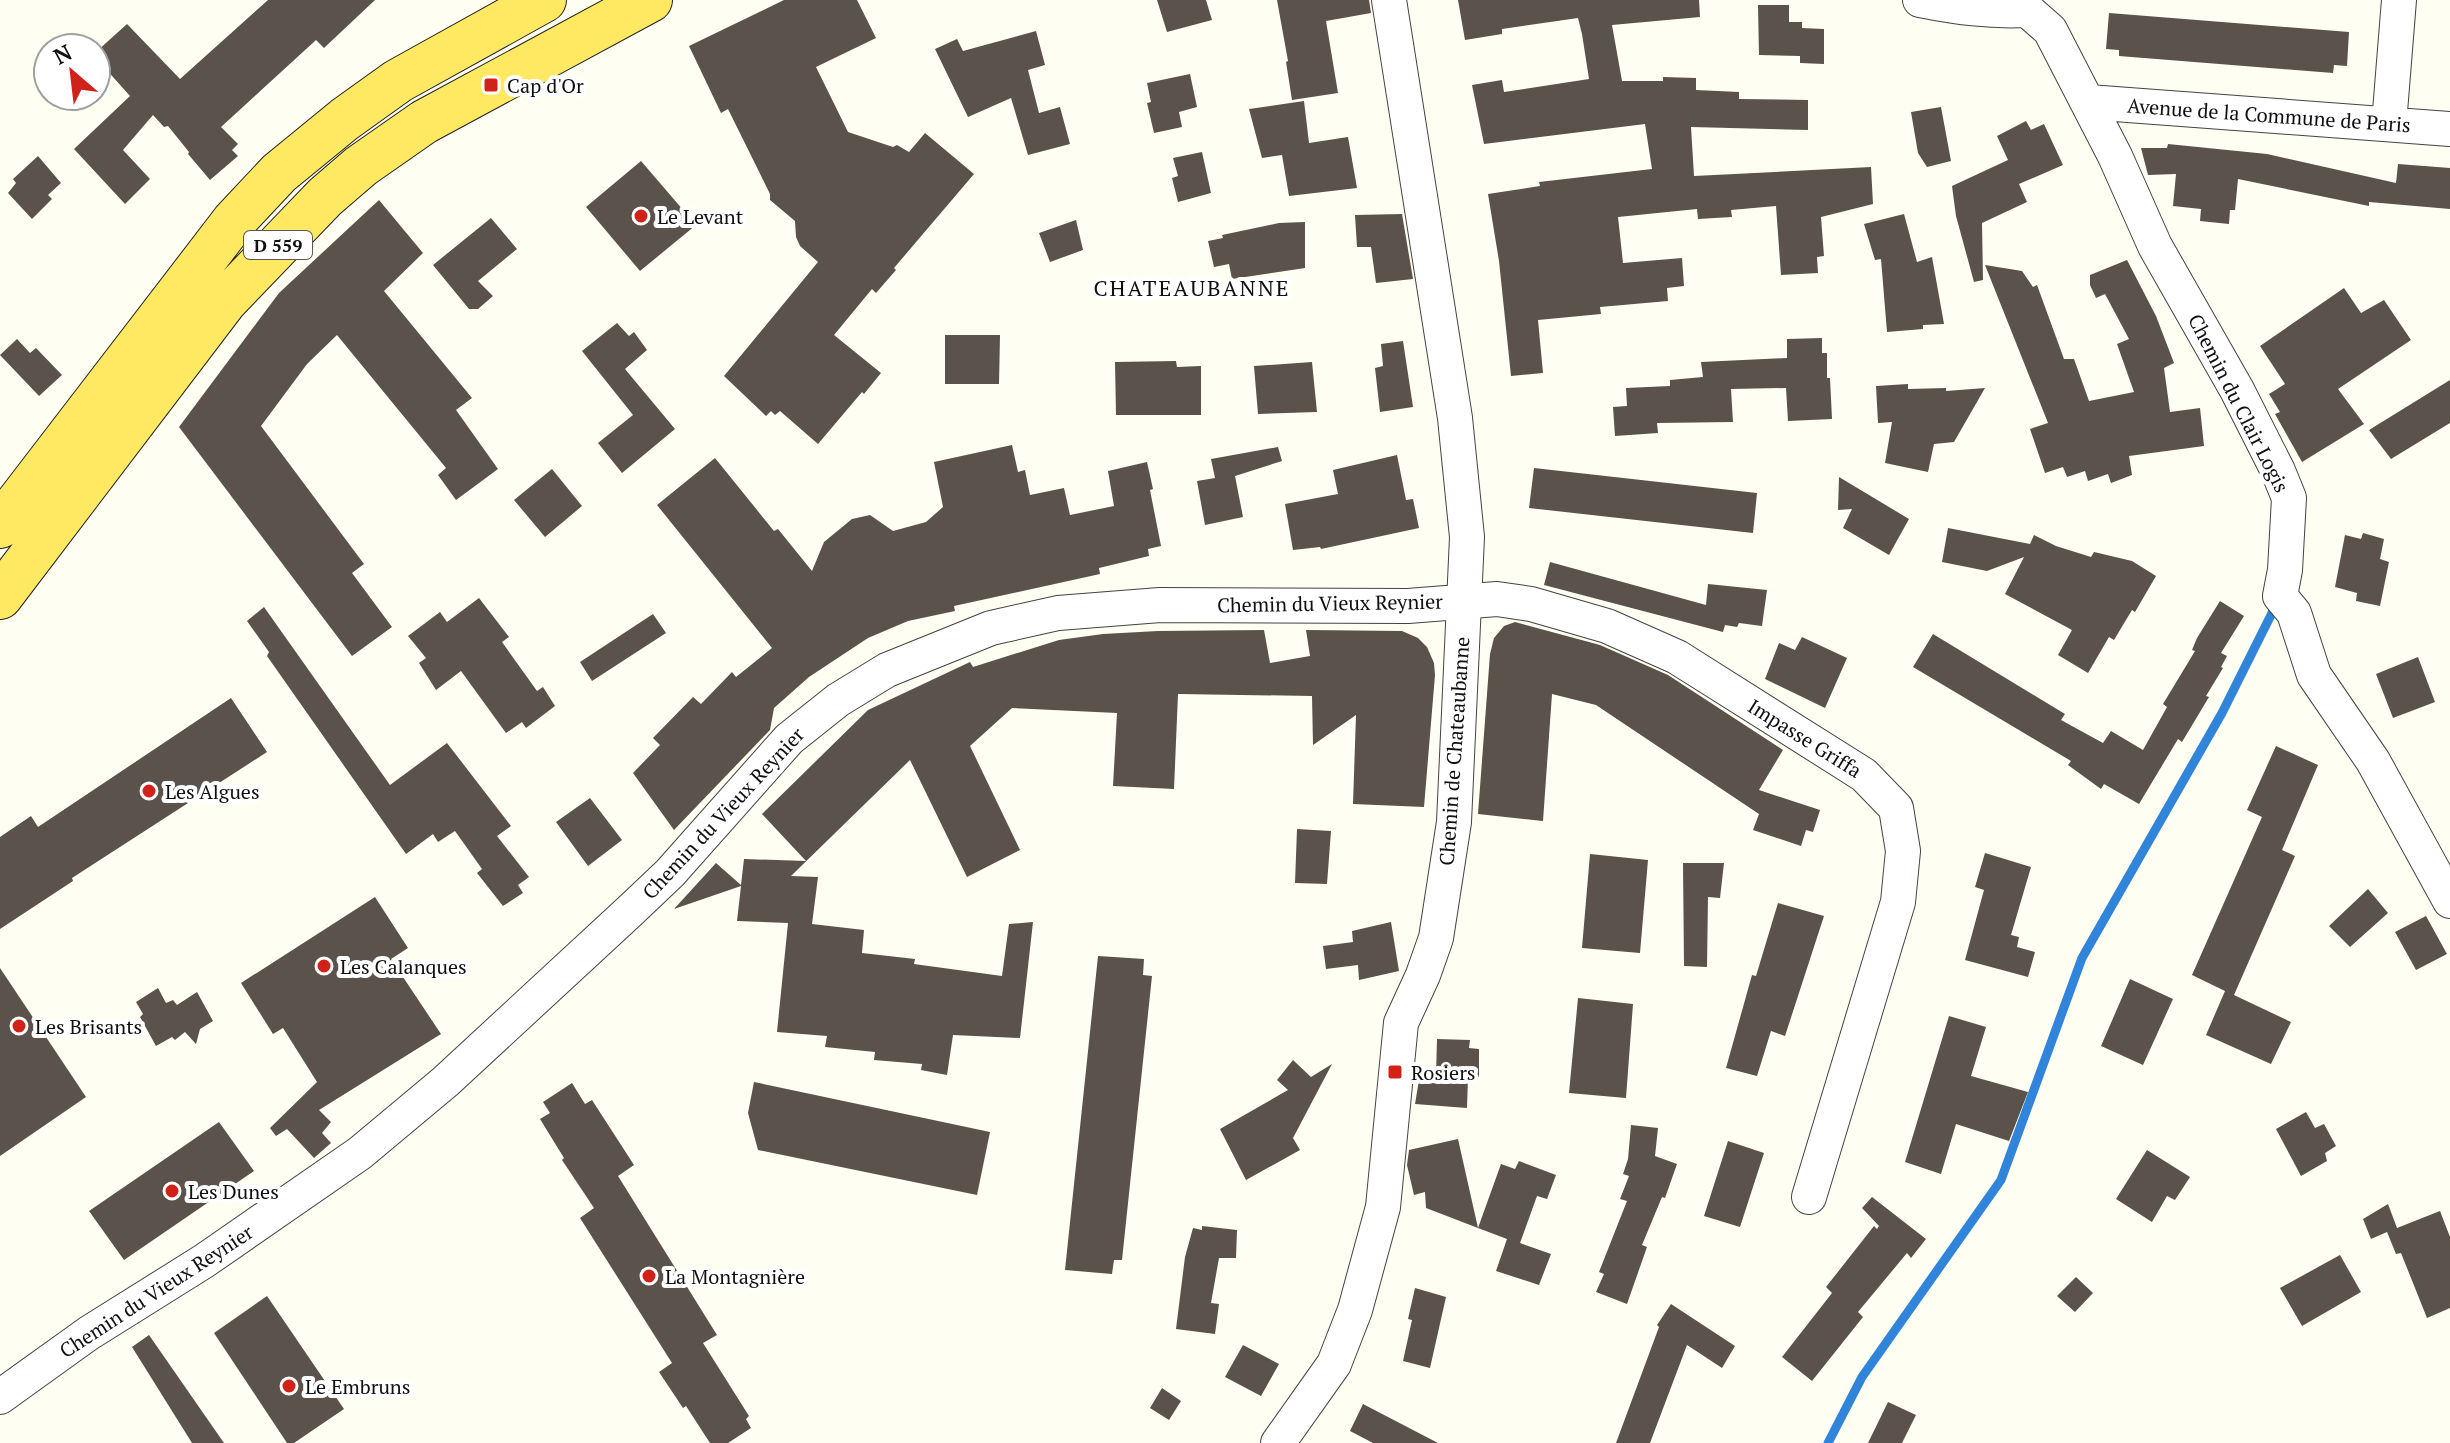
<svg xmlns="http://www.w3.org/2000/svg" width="2450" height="1443" viewBox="0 0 2450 1443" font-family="'PT Serif',serif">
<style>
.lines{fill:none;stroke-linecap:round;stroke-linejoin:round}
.stream{stroke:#3085db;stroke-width:9}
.building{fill:#5a524b}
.minor-casing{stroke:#434343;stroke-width:36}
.major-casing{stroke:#212121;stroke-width:46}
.minor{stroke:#fff;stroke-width:34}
.major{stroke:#ffe962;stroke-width:44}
.poi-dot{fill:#d02218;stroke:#fff;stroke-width:3}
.labels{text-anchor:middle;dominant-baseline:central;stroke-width:8;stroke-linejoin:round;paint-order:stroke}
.shield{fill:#fff;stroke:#585858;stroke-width:2}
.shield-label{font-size:18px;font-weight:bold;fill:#101010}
.poi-label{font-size:20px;fill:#101010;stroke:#fff;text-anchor:start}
.street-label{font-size:20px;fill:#101010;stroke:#fff}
.neighbourhood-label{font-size:22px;letter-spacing:2px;fill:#101010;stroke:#fff}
</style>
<rect width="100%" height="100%" fill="#fffef2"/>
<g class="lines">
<path class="stream" d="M1828 1443 1862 1377 2001 1180 2082 958 2222 713 2277 603"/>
</g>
<path class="building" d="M268 0H375L324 48 316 40 221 127 238 144 232 150 238 156 210 180 188 154 189 152 168 126 164 127 153 115 123 150 150 179 125 204 74 149 130 96 96 58V52L127 24 180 79Z
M784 0H857L876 38 816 67 848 132 893 147 897 145 909 152 925 133 974 174 894 268 896 270 876 293 872 289 834 335 881 373 864 394 862 392 818 444 780 411 775 415 771 411 766 416 724 376 818 262 800 246 796 237 795 221 770 200V194L728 109 721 113 689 46Z
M1157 0H1206L1212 20 1167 32Z
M1277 0H1369L1371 13 1326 21 1338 93 1292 100 1286 62 1288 61Z
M1458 0H1699L1700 17 1612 25 1622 81H1663V77L1696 78V90L1739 92V99L1808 100V130L1691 127 1694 176 1871 167 1873 204 1821 217 1824 256 1817 257 1818 273 1781 275 1776 206 1731 210 1732 217 1698 219 1697 209 1618 217 1623 263 1682 258 1684 286 1667 288 1668 301 1600 307 1601 314 1538 320 1543 373 1511 376 1499 261 1488 194 1540 186 1539 182 1652 169 1645 124 1484 144 1472 85 1502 80 1504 92 1589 79 1582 34 1578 18 1502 29V34L1465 40Z
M1758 5H1789V22H1802V28L1824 29V64L1800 63V56L1759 55Z
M2109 13 2349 32 2347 66 2334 65 2333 73 2119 56V50L2106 49Z
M1036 31 1045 65 1028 70 1039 113 1060 107 1070 144 1028 155 1011 98 968 117 935 49 957 39 963 51Z
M1190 74 1197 107 1179 112 1182 127 1154 133 1147 103 1151 102 1147 83Z
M1304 101 1309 143 1348 137 1357 188 1289 196 1282 155 1262 158 1249 109Z
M1941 107 1951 161 1927 167 1918 153 1911 112Z
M2026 121 2031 130 2044 124 2063 165 2019 184 2027 202 1982 223 1983 280 1974 282 1956 216 1952 186 2008 160 1997 136Z
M2168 144 2267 154 2396 183 2398 164 2450 168V209L2369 202V206L2238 179 2235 210H2230L2229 224 2200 221 2201 209 2173 206 2176 174 2148 175 2141 148H2167Z
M1202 152 1211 193 1178 202 1172 178 1178 176 1173 158Z
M38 156 61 183 48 195 52 199 32 219 8 193 16 183 13 179Z
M641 161 696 225 640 271 586 207Z
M379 200 423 253 384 291 472 398 456 410 498 469 456 500 438 475 446 468 337 335 307 364 261 426 364 564 352 573 392 627 352 656 179 427 279 293Z
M1402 214 1413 279 1376 283 1371 247H1357L1355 215Z
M1904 214 1917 262 1932 257 1944 324 1923 325V329L1887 332 1881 259 1875 260 1864 224Z
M491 218 517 249 478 281 493 296 478 309H469L433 265Z
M1076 220 1083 250 1050 262 1039 233Z
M1305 222V268L1232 279 1229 264 1214 267 1208 241 1223 238 1222 235 1279 223Z
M2127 260 2156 316 2174 363 2164 368 2170 412 2200 408 2204 446 2129 456 2132 475 2111 483 2108 474 2088 481 2085 471 2067 477 2063 467 2045 473 2030 429 2048 423 1985 265 2022 271 2033 287 2037 285 2064 359H2074L2089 401 2134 392 2117 344 2129 339 2105 294 2096 298 2090 285V275Z
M2344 288 2361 313 2384 300 2411 340 2338 389 2364 424 2302 462 2275 414 2280 412 2269 394 2285 384 2260 346Z
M617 323 629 336 634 332 647 350 625 369 675 429 622 473 598 443 633 415 582 351Z
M945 335H1000L999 384H945Z
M1822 338V353H1827V378H1830L1832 419 1788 421 1786 388 1731 389 1733 422 1657 423 1658 433 1615 436 1613 407 1627 406 1626 388 1670 386V380L1703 377 1701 362 1787 358V339Z
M17 339 30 353 36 348 62 375 39 396 0 355Z
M1403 341 1413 407 1380 412 1375 368 1383 366 1381 344Z
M1176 361 1177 367 1201 366V415H1116L1115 362Z
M1312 362 1317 412 1258 414 1254 366Z
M2450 380V423L2391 459 2369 430Z
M1908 384V389L1946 388V391L1985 388 1954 442 1934 444 1928 472 1885 463 1892 422 1878 423 1876 386Z
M1012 445 1018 472 1025 470 1030 495 1064 488 1070 515 1114 506 1108 471 1147 462 1153 489 1150 490 1161 546 1148 549 1149 556 1099 568 1100 574 954 606 955 611 908 621 868 638 809 677 774 708 770 730 674 830 633 773 660 745 653 738 693 697 701 704 732 672 736 677 772 648 657 505 715 458 774 531 778 529 812 571 824 542 852 519 870 515 893 531 926 522 943 507 934 462Z
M1278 447 1282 461 1235 476 1243 517 1205 525 1197 481 1215 478 1211 459Z
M1397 455 1406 500 1413 499 1419 528 1321 549 1320 547 1293 550 1285 504 1338 494 1333 470Z
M1534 468 1757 493 1753 533 1529 508Z
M552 469 582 506 545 537 514 500Z
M1839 477 1909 519 1889 555 1843 528 1852 509 1838 510Z
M1948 528 2030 544 2034 535 2056 546 2091 557 2094 552 2132 561 2156 576 2135 612 2132 610 2114 640 2109 637 2088 673 2058 655 2072 630 2005 594 2024 557 1987 571 1942 562Z
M2363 533 2384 539 2380 559 2389 562 2380 606 2356 601 2357 593 2335 587 2345 535 2361 539Z
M1550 562 1706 605 1708 584 1767 590 1762 626 1739 623 1737 627 1725 625 1723 632 1544 585Z
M479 598 509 637 502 642 537 691 543 687 555 706 526 728 522 722 506 733 461 671 436 690 419 663 426 658 408 636 440 612 447 622Z
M2220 601 2244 616 2221 653 2227 656 2221 667 2223 668 2206 696 2209 697 2182 742 2178 739 2139 804 2104 784 2101 789 2068 765 2071 761 1913 667 1933 634 2065 714 2061 720 2103 743 2111 731 2143 750 2167 707 2163 704 2195 651 2192 650 2197 638Z
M264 607 390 785 447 743 511 826 497 836 529 877 518 885 523 893 503 906 477 873 482 869 455 831 438 842 433 834 406 854 267 656 269 652 247 621Z
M653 614 666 633 592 681 580 662Z
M1515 622 1600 645 1668 675 1783 750 1759 790 1820 810 1813 832 1806 830 1801 846 1753 830 1759 814 1596 705 1552 694 1543 821 1478 814 1490 654 1494 638 1504 626Z
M1264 630 1270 663 1310 656 1306 630 1402 631 1418 638 1427 647 1434 663 1435 675 1424 807 1353 804 1356 715 1313 745 1312 696 1178 694 1174 789 1113 786 1117 713 1012 708 970 746 1020 850 967 877 910 760 791 876 818 877 812 924 864 930 862 953 915 959 914 964 1002 976 1009 924 1033 922 1020 1038 953 1035 947 1075 921 1070 922 1064 874 1060 875 1052 825 1047 827 1036 777 1032 788 923 737 921 741 886 674 909 716 863 741 885 744 859 806 861 762 814 868 710 970 662 973 667 1059 640 1103 634 1158 631Z
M1802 637 1847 658 1825 708 1765 679 1779 643 1795 650Z
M2418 657 2435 702 2393 718 2376 674Z
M231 698 267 752 72 878 73 881 0 929V837L31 816 38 827Z
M2276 746 2318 765 2282 850 2295 856 2234 995 2291 1022 2271 1064 2206 1035 2225 991 2192 975 2262 817 2247 810Z
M590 798 622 840 588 866 556 822Z
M1297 829 1331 831 1327 884 1295 883Z
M1985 853 2031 867 2011 935 2019 937 2017 947 2035 952 2028 977 1965 960 1984 890 1975 887Z
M1590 854 1648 860 1640 953 1582 948Z
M1683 863H1724L1720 898 1708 897 1707 967 1684 966Z
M2368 889 2388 913 2350 947 2329 926Z
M375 897 408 948 391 959 441 1034 319 1110 331 1122 322 1133 331 1143 314 1158 287 1129 276 1136 270 1128 317 1082 283 1028 273 1034 241 983Z
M1778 903 1824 916 1785 1036 1771 1031 1757 1076 1726 1068 1752 975 1756 976Z
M2426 916 2447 954 2416 970 2395 932Z
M1391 922 1399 971 1359 980 1358 965 1326 969 1323 946 1353 942 1352 931Z
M1098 956 1144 959 1143 975 1152 976 1122 1260H1114L1112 1274 1065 1270Z
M0 968 86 1097 0 1156Z
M2130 979 2173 999 2143 1065 2101 1046Z
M158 988 166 1003 173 1000 177 1005 197 992 213 1021 200 1029 196 1044 185 1032 175 1040 172 1037 156 1046 140 1017 143 1014 136 1002Z
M1578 998 1633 1004 1626 1098 1569 1093Z
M1949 1016 1986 1027 1971 1076 2028 1092 2009 1141 1956 1124 1941 1174 1905 1162Z
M1437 1039 1470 1040 1469 1048 1479 1049V1077H1468L1467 1108 1415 1104 1420 1074 1436 1076Z
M1293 1060 1311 1077 1332 1064 1293 1138 1300 1150 1246 1180 1220 1129 1288 1090 1277 1080Z
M754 1082 990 1132 977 1195 758 1150 748 1113Z
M572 1083 585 1104 592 1100 634 1165 618 1176 717 1335 703 1343 749 1416 746 1419 751 1428 728 1443H710L686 1406 683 1408 659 1372 672 1363 580 1218 594 1208 562 1160 564 1158 540 1119 550 1113 543 1102Z
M2306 1112 2315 1128 2324 1124 2336 1146 2325 1153 2327 1161 2301 1176 2276 1129Z
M219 1122 254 1171 124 1260 89 1211Z
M1631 1125 1658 1128 1655 1156 1677 1164 1665 1198 1662 1197 1642 1245 1647 1247 1627 1304 1596 1292 1604 1274 1599 1272 1627 1201 1620 1199 1629 1176 1623 1174 1628 1159Z
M1458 1139 1478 1228 1426 1208 1425 1192 1414 1195 1407 1165 1409 1150Z
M1728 1141 1764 1153 1740 1227 1704 1216Z
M2147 1150 2190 1177 2175 1200 2167 1196 2152 1222 2116 1199Z
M1519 1161 1556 1175 1547 1199 1537 1196 1520 1243 1551 1254 1539 1285 1496 1271 1507 1239 1478 1228 1501 1164 1515 1169Z
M1872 1197 1926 1239 1911 1258 1907 1253 1858 1312 1863 1317 1812 1381 1782 1357 1832 1293 1826 1287 1874 1226 1877 1229 1879 1226 1862 1208Z
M2388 1204 2397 1228 2440 1211 2450 1237V1308L2427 1318 2401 1253 2396 1254 2387 1232 2371 1239 2363 1219Z
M1202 1226 1237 1230 1236 1258H1219L1211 1303 1219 1304 1215 1334 1176 1329 1185 1257 1193 1228 1202 1230Z
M2340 1255 2361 1292 2302 1326 2280 1288Z
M2076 1277 2093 1293 2075 1312 2057 1296Z
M1415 1288 1446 1297 1430 1368 1403 1361 1412 1320 1408 1319Z
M267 1296 344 1409 294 1443H287L214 1333Z
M1671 1304 1735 1346 1722 1368 1687 1345 1650 1443H1616L1659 1327 1657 1325Z
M149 1335 224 1443H192L132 1347Z
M1243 1345 1279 1364 1261 1396 1225 1377Z
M1162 1388 1181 1401 1169 1420 1150 1408Z
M1888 1402 1916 1415 1902 1443H1868Z
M1363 1404 1438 1443H1373L1350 1431Z"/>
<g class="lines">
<defs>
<path id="minor" d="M1920 0C1956 7 1990 12 2027 10L2050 30 2115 156 2155 246 2237 390 2278 471 2289 498 2285 570 2280 596 2294 613 2314 675 2373 761 2450 901
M2088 102 2450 129
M2389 124 2399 0
M0 1397 89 1333 204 1261 360 1153 445 1082 631 910 670 873 789 739 838 700 887 670 991 628 1058 613 1160 605 1408 606 1497 599 1531 604 1607 626 1677 657 1864 775 1896 808 1903 851 1898 902 1809 1197
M1278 1443 1334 1364 1355 1310 1383 1207 1401 1023 1423 975 1436 938 1454 822 1467 537 1455 418 1389 0"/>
<path id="major" d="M0 526 234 221 279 173 345 119 398 81 544 0
M0 597 225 301 325 197 361 166 424 122 650 0"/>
</defs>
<use href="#minor" class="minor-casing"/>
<use href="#major" class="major-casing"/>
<use href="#minor" class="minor"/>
<use href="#major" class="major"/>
</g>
<g class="poi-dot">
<rect x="483" y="77" width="16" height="16" rx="4"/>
<circle cx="641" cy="216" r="8"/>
<circle cx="149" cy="791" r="8"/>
<circle cx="324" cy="966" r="8"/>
<circle cx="19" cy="1026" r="8"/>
<rect x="1387" y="1064" width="16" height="16" rx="4"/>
<circle cx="172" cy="1191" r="8"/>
<circle cx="649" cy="1276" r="8"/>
<circle cx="289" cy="1386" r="8"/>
</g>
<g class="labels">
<rect class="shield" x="244" y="231" width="68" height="28" rx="6"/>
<g class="shield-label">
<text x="278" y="245">D 559</text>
</g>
<g class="poi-label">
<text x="507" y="85">Cap d'Or</text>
<text x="657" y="216">Le Levant</text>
<text x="165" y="791">Les Algues</text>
<text x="340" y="966">Les Calanques</text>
<text x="35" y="1026">Les Brisants</text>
<text x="1411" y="1072">Rosiers</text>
<text x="188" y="1191">Les Dunes</text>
<text x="665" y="1276">La Montagnière</text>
<text x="305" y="1386">Le Embruns</text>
</g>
<g class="street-label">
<text transform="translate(2269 115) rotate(4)">Avenue de la Commune de Paris</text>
<text transform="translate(2239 403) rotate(63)">Chemin du Clair Logis</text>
<text transform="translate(1330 603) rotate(-1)">Chemin du Vieux Reynier</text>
<text transform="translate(1805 738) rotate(32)">Impasse Griffa</text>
<text transform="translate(1454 751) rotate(-86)">Chemin de Chateaubanne</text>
<text transform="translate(723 813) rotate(-47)">Chemin du Vieux Reynier</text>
<text transform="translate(156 1291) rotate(-33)">Chemin du Vieux Reynier</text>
</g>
<g class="neighbourhood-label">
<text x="1192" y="287">CHATEAUBANNE</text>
</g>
</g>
<g transform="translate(72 72) rotate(332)"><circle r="38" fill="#ffffff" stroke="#9f9f9f" stroke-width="2"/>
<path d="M0-6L14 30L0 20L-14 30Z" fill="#d02218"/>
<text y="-12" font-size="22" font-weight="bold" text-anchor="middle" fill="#101010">N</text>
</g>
</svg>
